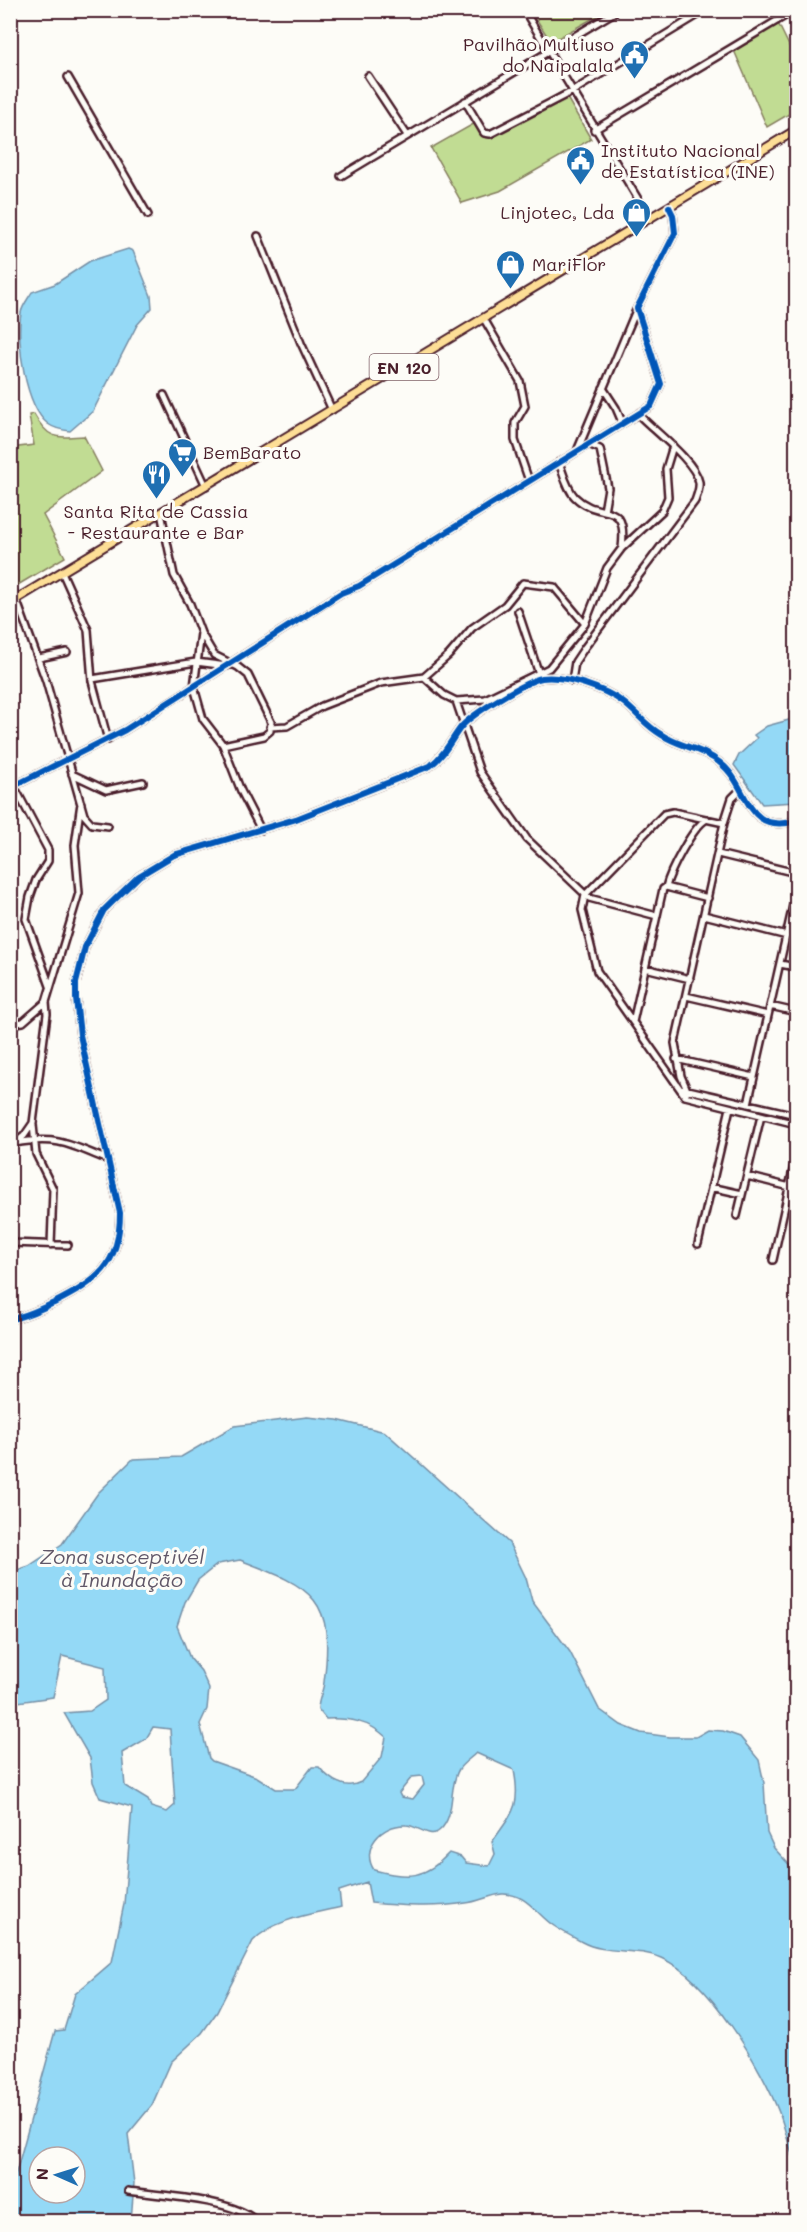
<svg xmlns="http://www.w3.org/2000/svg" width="807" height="2232" viewBox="0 0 807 2232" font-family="Mali,sans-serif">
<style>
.green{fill:#c1dc93;stroke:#867e5f;stroke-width:1.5}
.water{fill:#94d9f6;stroke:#768fa5;stroke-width:1.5;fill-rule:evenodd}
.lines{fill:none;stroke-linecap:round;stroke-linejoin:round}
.minor-casing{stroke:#4a1f2b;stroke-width:10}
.major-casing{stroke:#4a1f2b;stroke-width:11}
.minor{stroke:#fdfcf7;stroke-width:5}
.major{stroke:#fdde96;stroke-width:7}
.cycleway-casing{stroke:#fdfcf7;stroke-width:10}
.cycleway{stroke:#0057b8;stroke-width:6}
.labels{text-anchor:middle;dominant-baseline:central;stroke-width:6;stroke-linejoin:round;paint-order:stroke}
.shield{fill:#fdfcf7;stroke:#806168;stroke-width:1.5}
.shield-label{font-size:16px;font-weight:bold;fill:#4a1f2b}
.poi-label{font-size:18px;fill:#4a1f2b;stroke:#fdfcf7;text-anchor:start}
.water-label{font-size:20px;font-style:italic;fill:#605768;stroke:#fdfcf7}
</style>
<rect width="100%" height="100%" fill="#fdfcf7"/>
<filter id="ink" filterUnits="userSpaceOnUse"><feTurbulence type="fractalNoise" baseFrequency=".0167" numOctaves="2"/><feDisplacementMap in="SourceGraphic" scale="12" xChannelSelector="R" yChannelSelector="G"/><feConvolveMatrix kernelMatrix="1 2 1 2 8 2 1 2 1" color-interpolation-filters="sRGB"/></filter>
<g filter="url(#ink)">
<path class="green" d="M531 11H606L551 42Z
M777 21 796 60V110L767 127 733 48Z
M563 91 591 139 500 191 462 203 431 148 477 122 486 137Z
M34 414C48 440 57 438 84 436L102 471 43 515 65 557 16 586 10 567 11 448 34 445 29 415Z"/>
<path class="water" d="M128 249 133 251 151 296 152 308 137 325 93 411 70 431C62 430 55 429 48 424 25 406 16 340 21 313 22 306 28 299 32 292L55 284 90 261Z
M796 718V802L762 804 734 765 739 755 757 738 754 735 767 726Z
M307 1417 337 1420 385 1432 509 1543 526 1578 532 1601 570 1652 599 1709 621 1725 641 1733 670 1737H696L708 1730 723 1731 740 1737 759 1760 764 1783 767 1833 774 1848 796 1872V2167C790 2150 786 2132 780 2115 762 2068 709 1978 661 1958 636 1947 606 1955 582 1942 573 1937 563 1932 554 1926 536 1914 527 1893 502 1894 490 1895 478 1902 466 1903 434 1908 403 1906 371 1903L367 1882 339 1891 341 1907C312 1914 274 1919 253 1941L217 2012 202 2033 171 2062 152 2105 128 2134 134 2183 131 2221H11V2191L55 2031 64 2030 75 1994 112 1962 124 1904 132 1807 100 1798 93 1782 90 1758 64 1713 90 1711 106 1700 105 1667 62 1656 53 1697 11 1703 10 1622 14 1619 11 1618V1572L29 1566 62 1544 98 1493 133 1459 181 1457 234 1426ZM240 1560C314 1588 335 1598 324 1682 323 1692 318 1700 318 1709L326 1719C349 1718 369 1721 386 1737L382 1757 361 1782C344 1791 330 1780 319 1767H312L295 1789H276L257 1777 212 1761 209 1758 200 1724 207 1709 209 1689 201 1671 190 1658 177 1626 185 1602 198 1580 218 1564ZM153 1727 170 1729 175 1805 167 1812 151 1807 148 1800 125 1786 122 1753 146 1739ZM476 1753 514 1770C521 1807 513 1812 492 1842L495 1854 489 1866 466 1863 461 1857 449 1853C425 1879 408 1879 374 1870 360 1849 381 1824 406 1825 417 1825 430 1840 440 1830 456 1816 448 1787 459 1769 463 1763 471 1758 476 1753ZM422 1776 424 1785 413 1799 401 1797 399 1793 412 1777ZM39 2157H75V2193H39Z"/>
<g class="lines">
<defs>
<path id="minor" d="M524 10 650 219
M368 76 407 135
M68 77 148 215
M465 101 484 133 490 134 573 91 706 10
M594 130 795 10
M341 176 618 10
M258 236 301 343 332 410
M484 319 520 381 525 406 515 423V440L529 481
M603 388 616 408 622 422
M164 395 206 486
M588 444 600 449 608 488 604 511
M577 451 637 308
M559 462C563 473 567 489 575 497 600 522 628 496 622 548
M161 513 174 575 190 604 201 633 214 655 238 667 248 675 271 722 270 731 264 736 223 745
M62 572 88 630 92 681 108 740
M10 582 46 681 84 815 92 824 108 826
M518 611 539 674
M201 633 194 687 203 719 223 745 241 791 261 830
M39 658 67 652
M424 677 444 695 456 701 485 699 549 668 585 624 607 568 622 548 662 511 668 497 666 469 673 446
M92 679 196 662 227 666
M572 681 575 662 585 647 695 501C697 495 700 489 699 482 695 461 653 430 638 414
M456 701 480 772 527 839 589 898 657 916
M270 727 287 726 322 706 381 683 424 677 449 655 472 628 505 605 523 583 554 587 585 624
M72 774 106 790 143 782
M14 786 48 850V861L36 880 30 897 26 919 50 986
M10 788 125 730 341 593 359 586 651 406 661 384 637 308 675 233 673 215 669 207
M724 823 673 812 664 814 585 895 582 910 597 971 685 1096 796 1124
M718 854 796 873
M666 887C670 871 693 826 707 819
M704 915 787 936
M780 964 796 967
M645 968 690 979
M686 996 768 1015
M770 1006 796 1012
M633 1022 663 889 666 887 708 898
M10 1024 23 1022 46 1002
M676 1059 754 1077
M684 1089 796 1115
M685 1096 687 1090 681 1076 675 1043 724 823 732 798 740 790
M748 1104 796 892
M33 1125 36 1154 53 1189 51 1245
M15 1143C58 1136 69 1144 108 1160
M14 1144 24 1136 33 1123 47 1014 46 1002 79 893 75 845 81 803
M747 1176 790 1187
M711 1187 742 1194
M737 1216 761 1116
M10 1243 68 1245
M698 1244 730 1108
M773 1260 796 1156
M10 1319C26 1317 40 1309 54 1303 97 1281 120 1266 120 1213L80 1035 76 999V983L85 947 104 910 139 876 174 855 296 819 430 766C444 756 451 740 461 727 472 714 526 681 542 678 566 675 606 689 624 703 637 713 647 727 662 735 680 747 702 748 719 762 751 786 743 835 796 821
M128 2191C157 2195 240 2200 256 2222"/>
<path id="major" d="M10 603 796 130"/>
</defs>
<use href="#minor" class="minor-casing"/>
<use href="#major" class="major-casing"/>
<use href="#minor" class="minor"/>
<use href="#major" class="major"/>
<defs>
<path id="cycleway" d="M10 788 125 730 341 593 359 586 651 406 661 384 637 308 675 233 673 215 669 207
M10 1319C26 1317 40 1309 54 1303 97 1281 120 1266 120 1213L80 1035 76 999V983L85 947 104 910 139 876 174 855 296 819 430 766C444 756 451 740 461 727 472 714 526 681 542 678 566 675 606 689 624 703 637 713 647 727 662 735 680 747 702 748 719 762 751 786 743 835 796 821"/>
</defs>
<use href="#cycleway" class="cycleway-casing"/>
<use href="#cycleway" class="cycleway"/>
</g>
</g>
<defs>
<symbol id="civic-pin" viewBox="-11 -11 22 30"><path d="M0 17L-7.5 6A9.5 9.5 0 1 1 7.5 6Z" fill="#1f6fb2" stroke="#fdfcf7"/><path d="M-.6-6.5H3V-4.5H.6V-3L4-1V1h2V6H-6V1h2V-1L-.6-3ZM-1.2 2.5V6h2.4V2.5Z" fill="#fff"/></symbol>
<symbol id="shop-pin" viewBox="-11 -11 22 30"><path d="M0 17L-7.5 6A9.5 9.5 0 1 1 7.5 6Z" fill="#1f6fb2" stroke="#fdfcf7"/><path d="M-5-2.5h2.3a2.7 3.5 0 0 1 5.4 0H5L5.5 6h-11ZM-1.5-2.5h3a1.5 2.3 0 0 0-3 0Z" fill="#fff"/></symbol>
<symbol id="supermarket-pin" viewBox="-11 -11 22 30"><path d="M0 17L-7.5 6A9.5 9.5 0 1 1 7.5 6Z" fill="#1f6fb2" stroke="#fdfcf7"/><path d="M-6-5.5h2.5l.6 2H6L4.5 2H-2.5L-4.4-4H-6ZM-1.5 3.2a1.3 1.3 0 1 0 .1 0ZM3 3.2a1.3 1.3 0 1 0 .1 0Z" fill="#fff"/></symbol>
<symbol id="restaurant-pin" viewBox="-11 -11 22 30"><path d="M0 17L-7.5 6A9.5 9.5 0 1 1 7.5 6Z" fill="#1f6fb2" stroke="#fdfcf7"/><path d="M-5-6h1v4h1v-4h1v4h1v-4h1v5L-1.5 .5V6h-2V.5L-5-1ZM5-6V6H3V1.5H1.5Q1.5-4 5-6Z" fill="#fff"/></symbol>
</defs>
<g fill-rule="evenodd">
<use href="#civic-pin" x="618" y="38" width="33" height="45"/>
<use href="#civic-pin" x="564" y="144" width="33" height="45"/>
<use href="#shop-pin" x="620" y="196" width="33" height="45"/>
<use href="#shop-pin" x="494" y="248" width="33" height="45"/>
<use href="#supermarket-pin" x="166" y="436" width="33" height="45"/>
<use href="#restaurant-pin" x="140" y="458" width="33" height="45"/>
</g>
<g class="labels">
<rect class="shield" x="369.5" y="354" width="69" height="26" rx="4.5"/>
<g class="shield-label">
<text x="404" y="367">EN 120</text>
</g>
<g class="poi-label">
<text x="614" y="44" text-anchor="end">Pavilhão Multiuso<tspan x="614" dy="21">do Naipalala</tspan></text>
<text x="601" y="150">Instituto Nacional<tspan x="601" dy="21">de Estatística (INE)</tspan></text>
<text x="615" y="212" text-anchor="end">Linjotec, Lda</text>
<text x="532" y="264">MariFlor</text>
<text x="203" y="452">BemBarato</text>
<text x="156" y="511" text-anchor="middle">Santa Rita de Cassia<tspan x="156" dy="21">- Restaurante e Bar</tspan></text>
</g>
<g class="water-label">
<text x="122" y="1556">Zona susceptivél<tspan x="122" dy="23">à Inundação</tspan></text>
</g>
</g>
<rect width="807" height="2232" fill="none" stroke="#fdfcf7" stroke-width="36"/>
<rect x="18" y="18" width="771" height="2196" fill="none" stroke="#4a1f2b" stroke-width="2" filter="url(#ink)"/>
<g transform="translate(57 2175) rotate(273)"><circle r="28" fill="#fdfcf7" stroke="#b5a4a5" stroke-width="1.5"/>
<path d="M0-4.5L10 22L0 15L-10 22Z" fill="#1f6fb2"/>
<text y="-9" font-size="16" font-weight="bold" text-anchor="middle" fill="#4a1f2b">N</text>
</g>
</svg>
